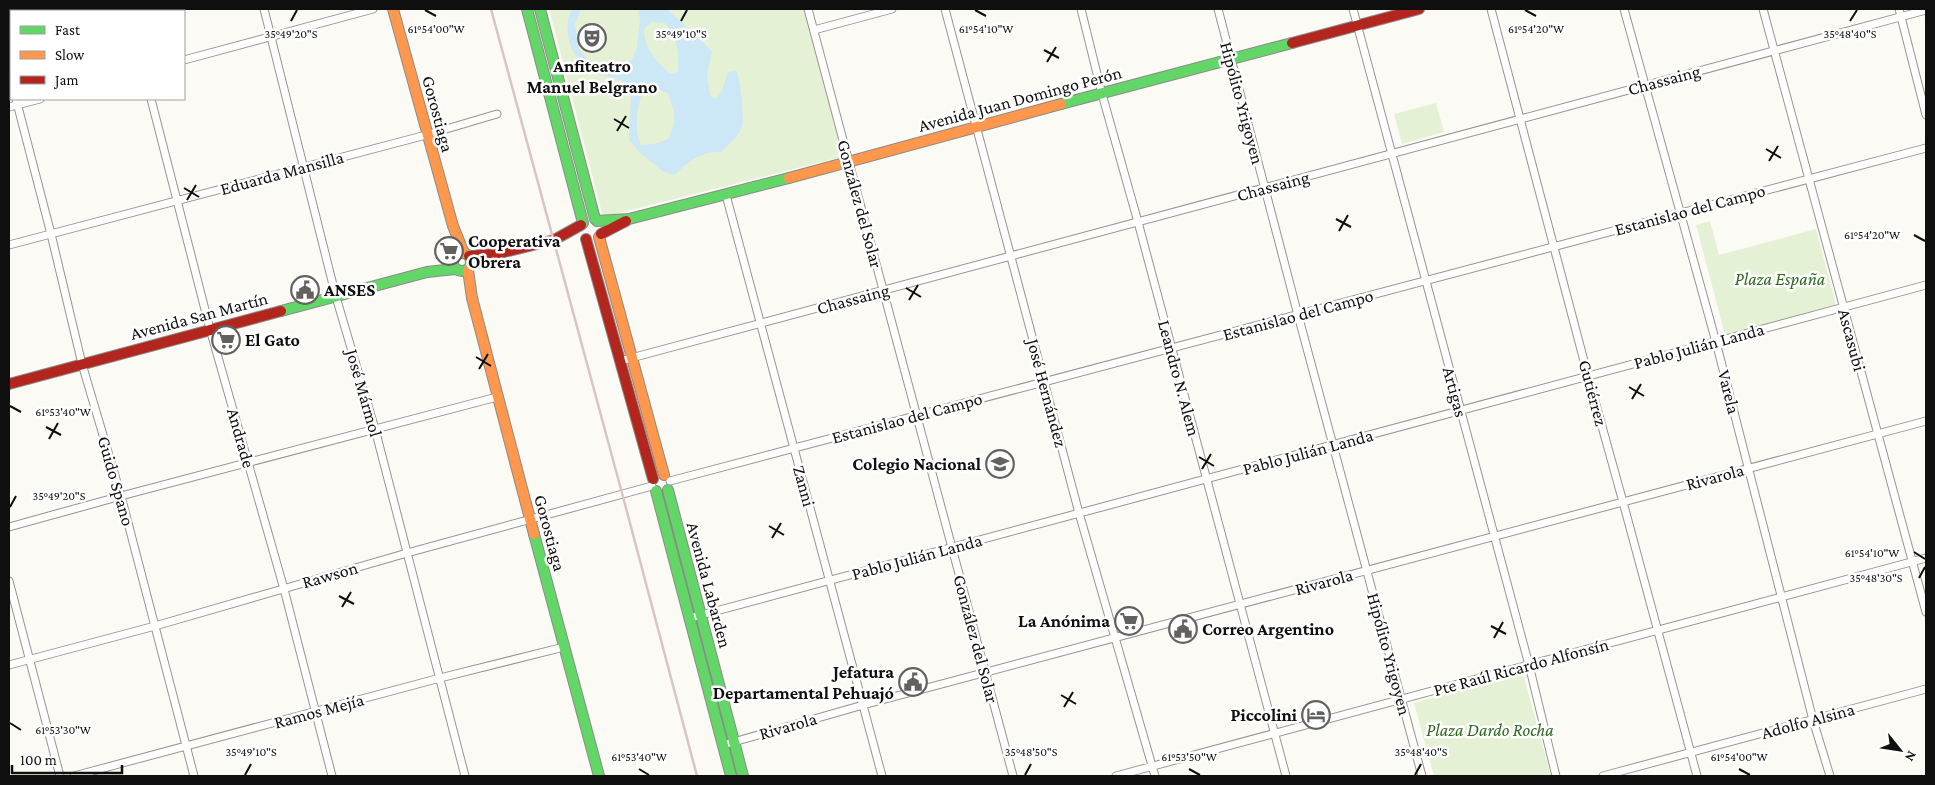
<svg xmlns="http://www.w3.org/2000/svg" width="1935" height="785" viewBox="0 0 1935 785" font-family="'Crimson Pro',serif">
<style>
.green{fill:#e5f1d5}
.water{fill:#cce7f5;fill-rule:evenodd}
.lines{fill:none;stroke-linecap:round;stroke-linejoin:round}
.street-casing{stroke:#969592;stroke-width:9}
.fast-casing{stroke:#8c8b89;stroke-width:12}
.slow-casing{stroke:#8c8b89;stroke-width:12}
.jam-casing{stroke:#8c8b89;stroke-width:12}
.street{stroke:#fffefd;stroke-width:7}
.fast{stroke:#63d668;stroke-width:10}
.slow{stroke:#ff974d;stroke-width:10}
.jam{stroke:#b3261e;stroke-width:10}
.rail{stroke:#d8c5c6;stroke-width:2.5}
.ticks{fill:none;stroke:#0f0f0f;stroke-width:2}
.labels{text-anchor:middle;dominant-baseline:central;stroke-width:5;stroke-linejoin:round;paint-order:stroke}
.poi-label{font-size:18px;font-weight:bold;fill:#0f0f0f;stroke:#fff;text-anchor:start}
.street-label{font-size:18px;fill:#0f0f0f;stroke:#fff}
.park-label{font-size:18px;font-style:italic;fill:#2f671f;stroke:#fff}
.ticks-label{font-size:12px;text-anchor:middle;fill:#0f0f0f;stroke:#fff;stroke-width:5;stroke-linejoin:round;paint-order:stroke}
</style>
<rect width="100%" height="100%" fill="#fcfaf4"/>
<path class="green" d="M549 9H807L845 156 603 217Z
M1436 103 1444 132 1402 144 1394 114Z
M1710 221 1719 255 1816 229 1836 305 1725 335 1696 225Z
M1523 673 1551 776H1434L1414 703Z"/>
<path class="water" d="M572 9H581L575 23 578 47 588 61 607 71 620 69 632 59 637 48 640 19 638 9H667L712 51 707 74 710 96 716 99 722 91 728 72 737 71C740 81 745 117 742 127 739 136 728 145 721 152 699 152 691 160 674 175L664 172 638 151 629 139 631 97 627 84C616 76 609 78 598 74 573 65 560 32 572 9ZM652 22 665 23C678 38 679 53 678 72L670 74C656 60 644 49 644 29ZM652 88 668 93C675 115 678 118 668 139L655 144 641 145C634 131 637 112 641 96Z"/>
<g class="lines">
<defs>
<path id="street" d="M127 9V11
M264 9 336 297 375 429 465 776
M808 9 1013 776
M945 9 1079 513 1155 776
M1081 9 1102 94 1138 222 1286 776
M1218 9 1298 315 1422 776
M1353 9 1529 665 1556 776
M1491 9 1588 376 1623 502 1697 776
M1624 9 1716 342 1813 720 1830 776
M1763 9 1926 612
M1899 9 1926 115
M814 30 892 9
M184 60 373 9
M9 73 11 83
M16 99 51 234 82 364 121 496 194 776
M151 99 210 329 284 589 332 776
M9 107 40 99
M726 195 882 776
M9 245 426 135 497 114
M620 361 1926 10
M670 481 1926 148
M9 527 121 496 497 397
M9 581 60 776
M690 618 1926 285
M9 665 155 626 407 553 652 486
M723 745 863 705 1926 421
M74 776 440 678 564 647
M1116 776 1926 558
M1603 776 1926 689"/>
<path id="fast" d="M527 9 583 223
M540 9 595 219
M1061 104 1292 43
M597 221 629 219 789 178
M453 262a9 9 0 1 1 18 0a9 9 0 1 1-18 0Z
M281 311 427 272 455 269
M668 490 743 776
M656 491 731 776
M534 534 599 776"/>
<path id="slow" d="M393 9 453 226 464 253
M789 178 1061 104
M599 237 664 475
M468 270 472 298 534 534"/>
<path id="jam" d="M1292 43 1419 9
M601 234 626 221
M586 239 653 479
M469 256 496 254 554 240 581 225
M9 384 281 311"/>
</defs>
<use href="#street" class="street-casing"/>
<use href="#fast" class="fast-casing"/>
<use href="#slow" class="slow-casing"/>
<use href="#jam" class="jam-casing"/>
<use href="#street" class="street"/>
<use href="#fast" class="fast"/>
<use href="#slow" class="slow"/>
<use href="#jam" class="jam"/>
<path class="rail" d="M491 9 622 493 697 776"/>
</g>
<path class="ticks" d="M425 10 436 16M975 10 986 16M1525 10 1536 16M291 21 297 10M681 21 687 10M1850 21 1857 10M1044 50 1059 58M1047 62 1056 47M614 119 629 128M617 131 626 116M1766 149 1781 158M1769 161 1778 146M184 188 199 197M187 200 196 185M1336 219 1351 227M1339 231 1348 215M1914 235 1925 241M906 288 921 297M909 300 918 285M476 357 491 366M479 369 488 354M1629 387 1644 396M1632 399 1641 384M10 406 21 412M46 427 61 435M49 439 58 423M1199 457 1214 466M1202 469 1211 454M10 507 16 496M769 526 784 535M772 538 781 523M1914 552 1925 559M1919 578 1925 567M339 596 354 604M342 607 351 592M1491 626 1506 634M1494 638 1503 622M1061 695 1076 704M1064 707 1073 692M10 723 21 730M639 769 649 775M1189 769 1200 775M1739 769 1750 775M245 775 251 764M1025 775 1031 764M1415 775 1421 764"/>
<defs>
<symbol id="theatre-ring" viewBox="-11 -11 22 22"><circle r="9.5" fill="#fff" stroke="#62615f" stroke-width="1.5"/><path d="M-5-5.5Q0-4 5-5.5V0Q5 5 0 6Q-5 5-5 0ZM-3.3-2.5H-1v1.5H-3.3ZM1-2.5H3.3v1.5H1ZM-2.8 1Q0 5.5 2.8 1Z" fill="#62615f"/></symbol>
<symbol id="supermarket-ring" viewBox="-11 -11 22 22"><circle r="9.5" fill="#fff" stroke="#62615f" stroke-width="1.5"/><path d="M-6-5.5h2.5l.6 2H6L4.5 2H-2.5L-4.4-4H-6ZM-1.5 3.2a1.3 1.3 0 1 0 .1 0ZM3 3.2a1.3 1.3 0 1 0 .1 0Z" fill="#62615f"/></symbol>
<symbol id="civic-ring" viewBox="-11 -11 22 22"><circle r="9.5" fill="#fff" stroke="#62615f" stroke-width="1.5"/><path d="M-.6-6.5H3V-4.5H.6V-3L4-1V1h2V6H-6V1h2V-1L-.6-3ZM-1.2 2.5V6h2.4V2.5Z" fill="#62615f"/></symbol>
<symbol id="school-ring" viewBox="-11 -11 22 22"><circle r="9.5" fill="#fff" stroke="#62615f" stroke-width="1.5"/><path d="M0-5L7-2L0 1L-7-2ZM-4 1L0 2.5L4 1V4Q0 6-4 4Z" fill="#62615f"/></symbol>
<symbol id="hotel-ring" viewBox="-11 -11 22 22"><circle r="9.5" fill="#fff" stroke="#62615f" stroke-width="1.5"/><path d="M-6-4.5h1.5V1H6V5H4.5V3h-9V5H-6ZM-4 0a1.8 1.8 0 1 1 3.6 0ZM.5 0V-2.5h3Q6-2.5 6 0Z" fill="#62615f"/></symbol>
</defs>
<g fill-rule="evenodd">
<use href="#theatre-ring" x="576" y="22" width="32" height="32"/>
<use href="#supermarket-ring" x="433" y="235" width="32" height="32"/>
<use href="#civic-ring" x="289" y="274" width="32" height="32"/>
<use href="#supermarket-ring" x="210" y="324" width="32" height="32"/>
<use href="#school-ring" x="984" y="448" width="32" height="32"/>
<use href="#supermarket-ring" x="1113" y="605" width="32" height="32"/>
<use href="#civic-ring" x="1167" y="613" width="32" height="32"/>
<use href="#civic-ring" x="897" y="666" width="32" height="32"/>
<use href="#hotel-ring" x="1300" y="699" width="32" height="32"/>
</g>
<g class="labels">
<g class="poi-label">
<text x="592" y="66" text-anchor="middle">Anfiteatro<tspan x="592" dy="21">Manuel Belgrano</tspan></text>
<text x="468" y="241">Cooperativa<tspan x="468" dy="21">Obrera</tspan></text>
<text x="324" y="290">ANSES</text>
<text x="245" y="340">El Gato</text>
<text x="981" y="464" text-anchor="end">Colegio Nacional</text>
<text x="1110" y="621" text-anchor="end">La Anónima</text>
<text x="1202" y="629">Correo Argentino</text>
<text x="894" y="672" text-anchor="end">Jefatura<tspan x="894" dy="21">Departamental Pehuajó</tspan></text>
<text x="1297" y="715" text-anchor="end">Piccolini</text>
</g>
<g class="street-label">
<text transform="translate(1664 80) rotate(-15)">Chassaing</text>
<text transform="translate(1020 99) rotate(-15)">Avenida Juan Domingo Perón</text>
<text transform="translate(1242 103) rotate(75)">Hipólito Yrigoyen</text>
<text transform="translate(438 114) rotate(75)">Gorostiaga</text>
<text transform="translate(282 173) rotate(-15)">Eduarda Mansilla</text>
<text transform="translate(1273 186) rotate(-15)">Chassaing</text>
<text transform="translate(860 204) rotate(75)">González del Solar</text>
<text transform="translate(1690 210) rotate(-15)">Estanislao del Campo</text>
<text transform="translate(853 299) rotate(-15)">Chassaing</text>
<text transform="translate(1298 315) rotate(-15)">Estanislao del Campo</text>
<text transform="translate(199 316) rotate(-15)">Avenida San Martín</text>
<text transform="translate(1852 340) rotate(75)">Ascasubi</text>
<text transform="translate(1699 346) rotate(-15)">Pablo Julián Landa</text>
<text transform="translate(1179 378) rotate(75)">Leandro N. Alem</text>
<text transform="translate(1455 392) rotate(75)">Artigas</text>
<text transform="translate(1729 392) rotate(76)">Varela</text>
<text transform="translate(364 393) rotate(74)">José Mármol</text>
<text transform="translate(1047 393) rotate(75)">José Hernández</text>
<text transform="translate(1593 393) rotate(75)">Gutiérrez</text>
<text transform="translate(907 418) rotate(-15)">Estanislao del Campo</text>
<text transform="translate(241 438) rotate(74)">Andrade</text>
<text transform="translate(1308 452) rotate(-15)">Pablo Julián Landa</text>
<text transform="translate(1715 477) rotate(-15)">Rivarola</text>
<text transform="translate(116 481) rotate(74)">Guido Spano</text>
<text transform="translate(804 486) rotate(75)">Zanni</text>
<text transform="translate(550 533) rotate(75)">Gorostiaga</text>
<text transform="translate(917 557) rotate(-15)">Pablo Julián Landa</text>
<text transform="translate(330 575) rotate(-16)">Rawson</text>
<text transform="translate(1324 582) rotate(-15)">Rivarola</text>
<text transform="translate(709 585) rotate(75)">Avenida Labarden</text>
<text transform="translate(976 639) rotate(75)">González del Solar</text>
<text transform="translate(1389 654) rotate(75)">Hipólito Yrigoyen</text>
<text transform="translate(1521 667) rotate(-15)">Pte Raúl Ricardo Alfonsín</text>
<text transform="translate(319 711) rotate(-15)">Ramos Mejía</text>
<text transform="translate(1808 721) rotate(-15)">Adolfo Alsina</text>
<text transform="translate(788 726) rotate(-16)">Rivarola</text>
</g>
<g class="park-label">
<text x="1780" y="279">Plaza España</text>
<text x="1490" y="730">Plaza Dardo Rocha</text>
</g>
</g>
<g class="ticks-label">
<text x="1536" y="33">61°54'20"W</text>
<text x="436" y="33">61°54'00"W</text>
<text x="986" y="33">61°54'10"W</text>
<text x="291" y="38">35°49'20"S</text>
<text x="681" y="38">35°49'10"S</text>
<text x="1850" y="38">35°48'40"S</text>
<text x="1872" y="239">61°54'20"W</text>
<text x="63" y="416">61°53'40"W</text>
<text x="59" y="500">35°49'20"S</text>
<text x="1872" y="557">61°54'10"W</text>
<text x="1876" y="582">35°48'30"S</text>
<text x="63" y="734">61°53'30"W</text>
<text x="251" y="756">35°49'10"S</text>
<text x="1031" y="756">35°48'50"S</text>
<text x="1421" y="756">35°48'40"S</text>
<text x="639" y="761">61°53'40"W</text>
<text x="1189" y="761">61°53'50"W</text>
<text x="1739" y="761">61°54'00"W</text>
</g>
<rect width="1935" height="785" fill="none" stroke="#0f0f0f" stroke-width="20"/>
<rect x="10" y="10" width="175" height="90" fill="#ffffff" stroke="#9f9f9f"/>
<rect x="20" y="26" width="25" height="8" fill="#63d668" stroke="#9f9f9f"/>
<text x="55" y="35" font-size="15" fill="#0f0f0f">Fast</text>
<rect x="20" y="51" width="25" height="8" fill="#ff974d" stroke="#9f9f9f"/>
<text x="55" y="60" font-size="15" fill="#0f0f0f">Slow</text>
<rect x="20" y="76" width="25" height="8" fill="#b3261e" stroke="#9f9f9f"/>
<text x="55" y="85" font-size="15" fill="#0f0f0f">Jam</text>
<g transform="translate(1900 750) rotate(120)" stroke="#ffffff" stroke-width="4" paint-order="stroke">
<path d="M0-4L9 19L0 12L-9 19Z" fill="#0f0f0f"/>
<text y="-8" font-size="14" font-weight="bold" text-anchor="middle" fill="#0f0f0f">N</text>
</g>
<path d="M12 765v8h110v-8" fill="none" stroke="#0f0f0f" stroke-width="2.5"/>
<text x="20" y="765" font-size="15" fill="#0f0f0f" stroke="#ffffff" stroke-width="4" paint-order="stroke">100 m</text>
</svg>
